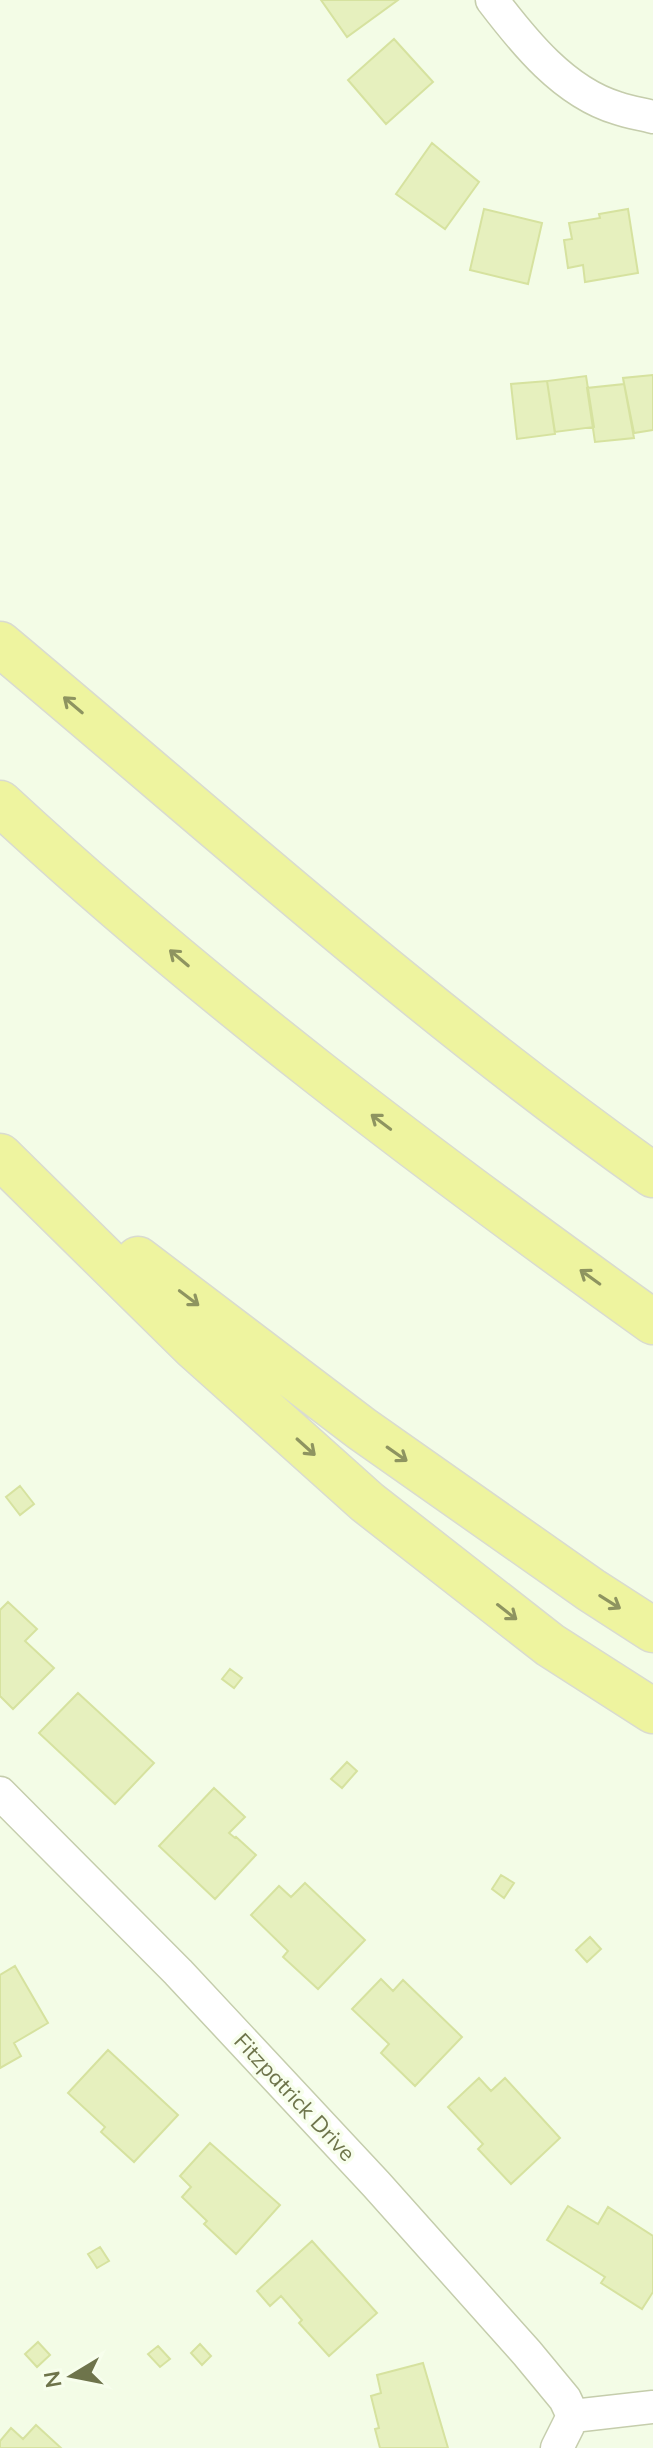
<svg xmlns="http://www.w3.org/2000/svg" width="653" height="2448" viewBox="0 0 653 2448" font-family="Mulish,sans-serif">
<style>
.building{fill:#e6f0be;stroke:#d6e29f;stroke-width:2}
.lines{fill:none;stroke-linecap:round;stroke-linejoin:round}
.minor-casing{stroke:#c5cdac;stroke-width:35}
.motorway-casing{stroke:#d9dbd0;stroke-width:47}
.minor{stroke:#fff;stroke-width:32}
.motorway{stroke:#eef49f;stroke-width:44}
.oneway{stroke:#8e9460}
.labels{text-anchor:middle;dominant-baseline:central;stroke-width:7;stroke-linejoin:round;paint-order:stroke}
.street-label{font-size:22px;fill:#6e744b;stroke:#f7feec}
</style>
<rect width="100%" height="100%" fill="#f3fce6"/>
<path class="building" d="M321 0H398L347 37Z
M394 39 433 82 386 124 348 80Z
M432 143 479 182 445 229 396 194Z
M484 209 542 223 528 284 470 270Z
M628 209 638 273 585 282 583 265 568 268 564 240 572 239 569 223 600 218 599 214Z
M653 375V430L634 433 623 378Z
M586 376 594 427 555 432 547 381Z
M623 378 634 438 595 442 587 388 624 384Z
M547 381 555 434 517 439 511 384Z
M20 1486 34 1504 20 1515 6 1497Z
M8 1602 37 1629 25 1641 54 1668 13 1709 0 1696V1610Z
M230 1669 242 1678 234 1688 222 1679Z
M78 1693 154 1763 115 1804 39 1733Z
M347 1762 357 1771 342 1788 331 1779Z
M214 1788 245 1817 229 1833 235 1838 236 1837 256 1855 215 1899 159 1846Z
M501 1875 514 1883 504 1898 492 1889Z
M305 1883 365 1940 318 1989 283 1957 288 1951 251 1915 279 1886 291 1897Z
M590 1937 601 1949 587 1962 576 1950Z
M15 1966 48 2023 14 2043 21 2056 0 2068V1975Z
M381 1979 393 1991 403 1980 462 2037 415 2086 381 2053 389 2044 352 2009Z
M108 2050 178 2115 134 2162 101 2132 105 2127 68 2093Z
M479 2078 491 2091 505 2078 560 2138 511 2184 478 2149 483 2144 448 2107Z
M210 2143 280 2205 236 2254 204 2224 207 2221 182 2197 191 2187 180 2176Z
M568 2206 598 2224 608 2207 653 2236V2292L642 2309 601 2283 605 2277 547 2240Z
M312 2241 377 2313 329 2356 299 2323 302 2320 281 2296 270 2306 257 2291Z
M100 2247 109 2261 97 2268 88 2254Z
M38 2342 50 2355 37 2367 25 2354Z
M200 2344 211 2356 202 2365 191 2353Z
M158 2346 170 2359 160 2367 148 2354Z
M423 2363 448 2448H380L375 2429 379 2428 371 2396 381 2393 377 2375Z
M36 2425 61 2448H0V2441L11 2428 23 2439Z"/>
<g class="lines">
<defs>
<path id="minor" d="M492 0C524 42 564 92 617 108 628 112 641 114 653 117
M0 1793 178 1972 376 2184 527 2353 565 2399 573 2416
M573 2416 653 2407
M557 2448 573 2416"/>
<path id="motorway" d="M0 644C215 824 424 1013 653 1175
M0 803C204 992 427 1160 653 1322
M0 1156 194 1347 367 1502 550 1645 653 1711
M138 1259 362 1429 591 1590 653 1630"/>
</defs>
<use href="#minor" class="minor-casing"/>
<use href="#motorway" class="motorway-casing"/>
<use href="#minor" class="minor"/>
<use href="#motorway" class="motorway"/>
</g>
<defs><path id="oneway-shaft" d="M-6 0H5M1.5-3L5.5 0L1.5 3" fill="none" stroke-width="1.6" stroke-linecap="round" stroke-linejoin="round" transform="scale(2)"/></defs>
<g class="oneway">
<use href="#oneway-shaft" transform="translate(73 705) rotate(-140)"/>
<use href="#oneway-shaft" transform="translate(179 958) rotate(-140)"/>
<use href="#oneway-shaft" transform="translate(381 1122) rotate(-143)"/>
<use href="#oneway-shaft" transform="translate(590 1277) rotate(-144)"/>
<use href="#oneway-shaft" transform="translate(189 1298) rotate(37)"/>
<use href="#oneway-shaft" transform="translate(306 1447) rotate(42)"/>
<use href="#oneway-shaft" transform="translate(397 1454) rotate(35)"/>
<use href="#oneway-shaft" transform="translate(610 1602) rotate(32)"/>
<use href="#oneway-shaft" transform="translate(507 1612) rotate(38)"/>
</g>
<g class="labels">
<g class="street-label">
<text transform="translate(295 2097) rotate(47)">Fitzpatrick Drive</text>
</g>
</g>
<g transform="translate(72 2376) rotate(260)" stroke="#f7feec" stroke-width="6" paint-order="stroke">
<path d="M0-6L14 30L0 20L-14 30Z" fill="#6e744b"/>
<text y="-12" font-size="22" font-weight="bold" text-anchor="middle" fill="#6e744b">N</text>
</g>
</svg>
